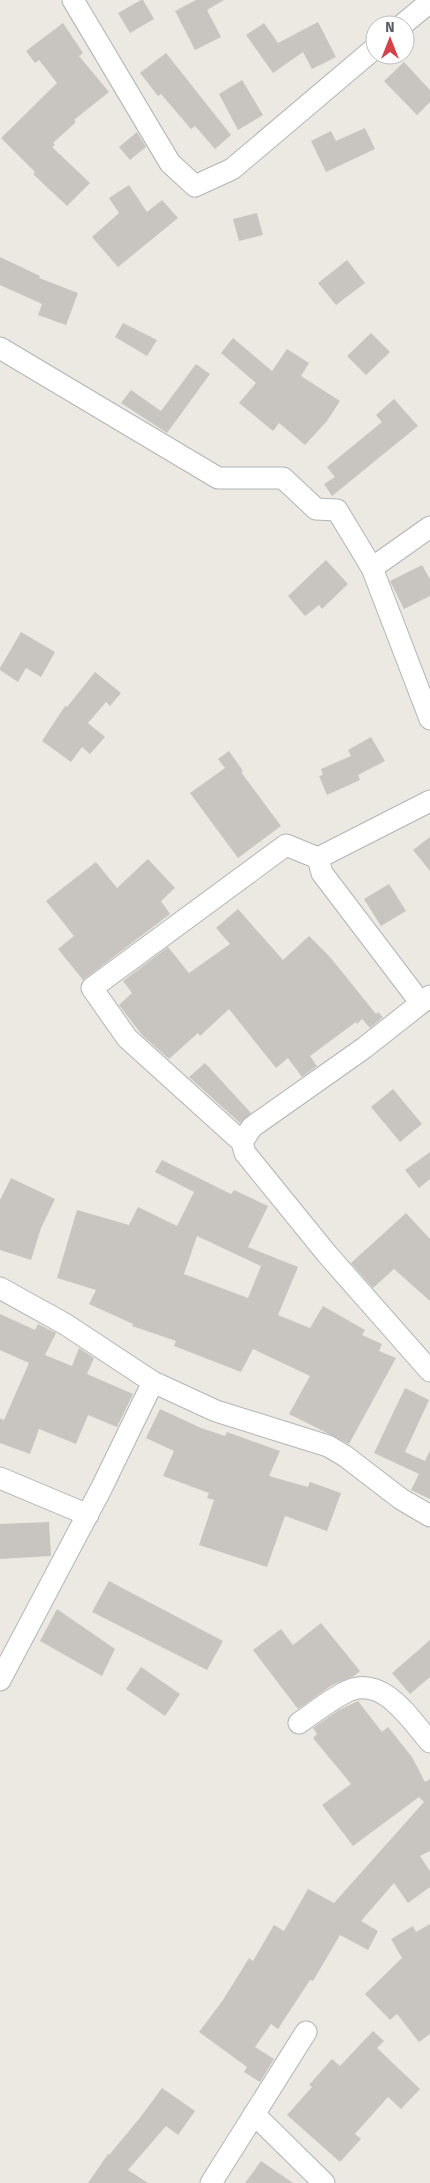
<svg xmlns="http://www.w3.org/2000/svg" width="430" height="2183" viewBox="0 0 430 2183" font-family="'Fira Sans',sans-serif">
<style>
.building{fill:#c8c4c0;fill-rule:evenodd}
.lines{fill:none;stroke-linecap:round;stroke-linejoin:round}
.minor-casing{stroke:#b1b4b7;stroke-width:23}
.minor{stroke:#fff;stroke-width:21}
</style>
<rect width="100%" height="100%" fill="#ece9e3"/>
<path class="building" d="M141 0H143L154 19 130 33 118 13Z
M196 0H224L207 10 221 37 195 50 175 11Z
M318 22 336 57 312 69 303 52 273 73 246 35 264 23 278 43Z
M63 23 83 53 79 56 109 92 74 120 76 122 53 143 55 145 52 147 90 183 67 206 33 174 35 172 1 138 57 83 39 60 35 63 26 51Z
M166 53 231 135 215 149 195 126 191 129 161 94 158 96 140 73Z
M404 62 430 90V102L417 115 384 81Z
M242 80 263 115 238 130 219 94Z
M365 128 375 149 326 172 311 141 331 131 336 141Z
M137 132 146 147 130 160 119 147Z
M129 185 147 212 162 200 178 218 118 267 92 237 119 213 109 198Z
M257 213 263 235 239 241 233 219Z
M0 257 40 276 39 278 78 293 66 325 38 315 42 304 0 285Z
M347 260 365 283 336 305 318 283Z
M123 323 157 340 147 356 115 337Z
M371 333 390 352 366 375 347 356Z
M233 338 272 371 287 349 309 363 301 376 340 401 327 421 305 445 279 423 273 431 239 403 256 383 221 353Z
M196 364 210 374 167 433 121 403 131 390 161 411Z
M394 399 418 426 332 496 324 484 335 477 327 467 382 422 376 415Z
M326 560 348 584 322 609 319 605 305 616 288 596Z
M422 565 430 579V596L404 609 390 581Z
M21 632 55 652 41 677 26 668 18 682 0 670V668Z
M95 672 121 693 110 706 106 702 88 723 105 737 90 754 82 747 71 762 42 741 65 706 67 707Z
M371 737 385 761 358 775 360 780 327 795 319 776 323 775 321 769 351 756 348 750Z
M229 751 243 771 241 772 281 826 238 858 190 793 225 768 218 759Z
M430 837V871L413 850Z
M148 859 175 888 161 901 170 914 83 980 58 949 74 936 46 901 96 862 117 888Z
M389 884 406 911 381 926 364 899Z
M238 909 283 960 309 936 330 957 376 1014 378 1012 383 1017 370 1028 362 1019 357 1024 356 1022 310 1056 317 1066 302 1077 288 1058 276 1068 229 1009 200 1036 198 1033 169 1059 142 1035 119 1005 132 993 123 981 168 947 189 973 230 944 216 928Z
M205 1063 251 1113 240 1123 189 1077Z
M393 1089 422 1124 400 1142 371 1107Z
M430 1152V1179L419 1188 405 1170Z
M162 1160 231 1194 234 1190 268 1206 248 1247 298 1267 278 1315 310 1328 323 1306 365 1330 362 1335 382 1344 379 1351 396 1358 349 1444 289 1414 310 1376 253 1349 241 1372 174 1346 176 1341 132 1326 133 1324 89 1304 96 1290 57 1278 77 1210 129 1225 138 1207 177 1226 194 1192 155 1172ZM197 1236 261 1266 248 1298 184 1274Z
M11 1178 55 1199 41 1228 31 1260 0 1250V1200Z
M406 1213 430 1239V1301L394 1269 373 1288 351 1263Z
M0 1314 35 1330 38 1324 56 1333 45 1355 72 1366 79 1348 94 1358 87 1374 133 1394 117 1427 88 1415 76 1444 39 1429 30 1454 0 1443V1418L4 1420 29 1363 0 1350Z
M405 1388 429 1400 405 1452 425 1461 430 1450V1499L411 1490 419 1474 374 1453Z
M160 1409 201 1428 225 1436 227 1432 280 1451 269 1476 308 1487 310 1482 341 1493 327 1531 285 1516 267 1567 199 1545 214 1500 207 1498 209 1493 163 1476 174 1451 146 1438Z
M49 1522 51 1556 0 1559V1524Z
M109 1581 223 1641 207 1670 92 1612Z
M57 1609 115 1649 102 1676 40 1641Z
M321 1623 360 1671 354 1676 332 1685 298 1709 253 1650 281 1629 293 1645Z
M430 1640V1677L410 1694 392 1673Z
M141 1667 180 1694 165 1716 126 1689Z
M358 1701 382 1732 388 1727 412 1757 425 1782 430 1779V1851L420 1856 430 1871V1887L408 1903 394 1883 361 1921 378 1931 368 1950 340 1935 313 1981 310 1980 278 2029 271 2024 255 2047 274 2059 260 2082 244 2072 247 2067 199 2032 223 2000 249 1958 253 1961 274 1925 284 1931 308 1889 334 1903 424 1802 419 1797 353 1846 322 1805 351 1784 313 1738 317 1734 313 1728 339 1710Z
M430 1924V2034L419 2042 397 2014 390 2020 365 1994 402 1958 391 1939 413 1926 416 1932Z
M373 2031 384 2041 377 2048 420 2089 401 2109 388 2097 355 2134 361 2139 340 2162 287 2115 312 2087 309 2085 332 2059 340 2066Z
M162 2088 195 2111 178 2135 166 2126 128 2170 148 2183H88L108 2154 109 2155 139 2119Z
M261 2161 293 2183H245Z"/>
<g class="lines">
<defs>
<path id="minor" d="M73 0 170 163 195 186 232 169 375 48
M402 25 430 2
M0 348 218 478H283L316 509 337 510 372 568 430 719
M372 568 430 527
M318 858 322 873 420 1002
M430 996 364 1048 252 1127 242 1142 245 1153 327 1254 430 1371
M242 1142 127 1038 92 988 286 845 318 858 430 801
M0 1288 65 1324 153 1382 216 1411 328 1446 345 1456 401 1499 430 1516
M0 1478 88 1515
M0 1680 101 1489 153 1382
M299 1723C314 1713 328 1701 344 1693 381 1672 409 1718 430 1742
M254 2114 324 2183
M211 2183 306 2032"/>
</defs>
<use href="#minor" class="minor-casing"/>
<use href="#minor" class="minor"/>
</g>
<g transform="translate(390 40)"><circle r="24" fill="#ffffff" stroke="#bdbfc0"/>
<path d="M0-4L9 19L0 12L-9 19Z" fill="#d54149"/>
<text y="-8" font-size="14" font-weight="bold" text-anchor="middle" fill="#5b5f62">N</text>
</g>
</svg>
